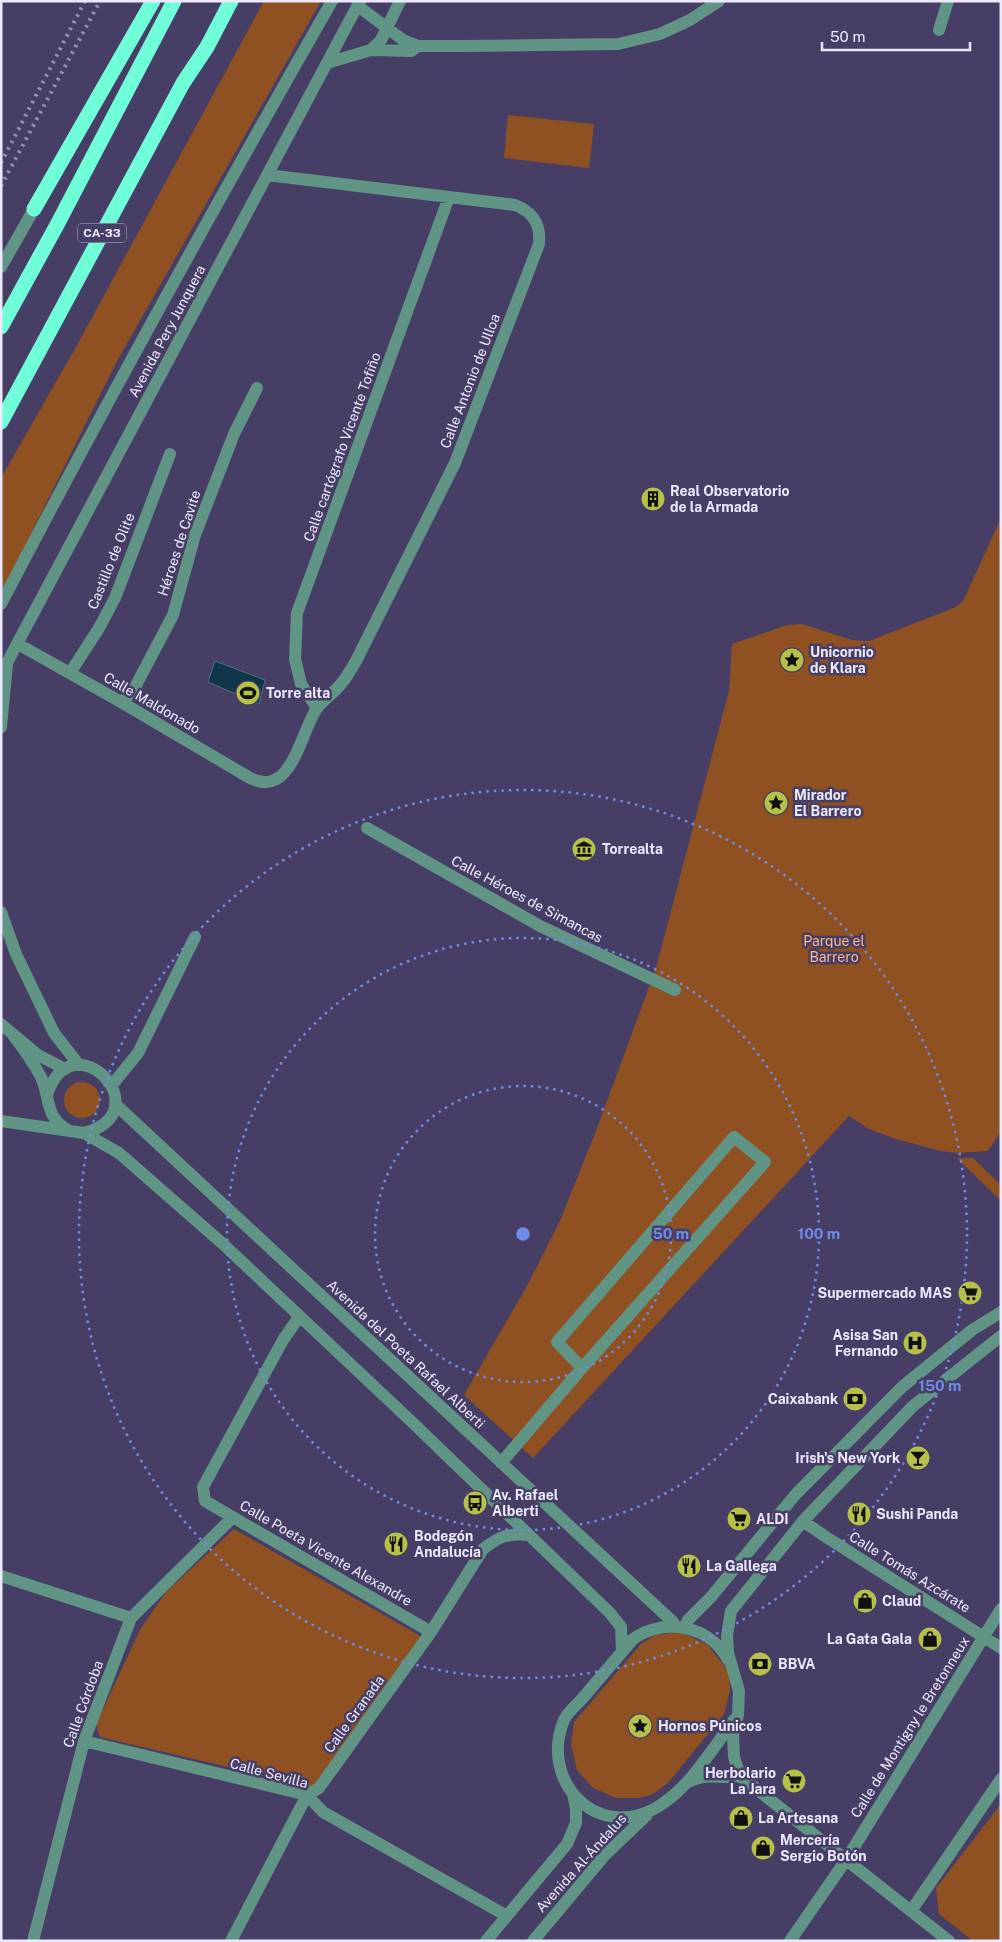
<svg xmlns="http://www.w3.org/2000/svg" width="1002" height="1942" viewBox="0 0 1002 1942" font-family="'Public Sans',sans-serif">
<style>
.green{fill:#8f5022}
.water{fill:#103649;stroke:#526c7f}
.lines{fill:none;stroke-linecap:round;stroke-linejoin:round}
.minor{stroke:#609484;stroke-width:12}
.highway{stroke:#70fed9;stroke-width:15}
.rail{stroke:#968fad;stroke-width:4;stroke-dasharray:2.5 5;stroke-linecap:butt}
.ring{fill:none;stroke:#708ce6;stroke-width:2.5;stroke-dasharray:2.5 5}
.labels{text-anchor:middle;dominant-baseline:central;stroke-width:5;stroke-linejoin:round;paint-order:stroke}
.shield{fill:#473e66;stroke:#bab6cf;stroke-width:1}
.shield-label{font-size:12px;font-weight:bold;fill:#ece9fc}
.street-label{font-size:14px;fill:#ece9fc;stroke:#473e66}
.poi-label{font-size:14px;font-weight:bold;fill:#ece9fc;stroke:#473e66;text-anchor:start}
.park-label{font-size:14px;fill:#fab68a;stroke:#473e66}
.centre{fill:#708ce6;stroke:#473e66;stroke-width:2.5}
.ring-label{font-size:15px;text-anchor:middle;font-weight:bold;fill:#708ce6;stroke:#473e66;stroke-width:5;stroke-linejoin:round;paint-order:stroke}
</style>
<rect width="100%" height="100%" fill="#473e66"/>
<path class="green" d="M264 1H321L116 363 1 594V478L76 347Z
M508 115 594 124 589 168 504 158Z
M1001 518V1131L988 1151 956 1153 941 1151 896 1139 869 1129 849 1116 533 1458 464 1395 528 1284 559 1223 596 1131 656 968 729 691 732 644 787 625 802 624 852 640 869 641 956 607 963 601Z
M64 1100a18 18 0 1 1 36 0a18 18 0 1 1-36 0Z
M957 1158H973L1001 1185V1201Z
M234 1529 422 1637 313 1787 100 1737 96 1724 141 1628 166 1592Z
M681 1632 707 1644 729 1672 730 1690 724 1714 668 1783 653 1794 639 1798H616L593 1788 577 1770 571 1745 574 1722 641 1644 655 1635Z
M1001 1804V1941H973L939 1914 936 1888Z"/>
<path class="water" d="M215 661 265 680 259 704 208 682Z"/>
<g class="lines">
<path class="minor" d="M358 6 403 40 418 46H461L618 44 660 34 690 20 719 1
M939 30 948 1
M371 50 381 40 400 1
M327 63 371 50 411 51 418 46
M1 267 34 209
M1 604C107 401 218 200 332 1
M18 644 121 702 250 778C292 799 300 733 317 708 324 699 334 693 341 684 347 677 351 669 356 661L455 463 539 244C541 224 533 212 515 205L267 175
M70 673 99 628 115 598 170 454
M1 674 360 1
M121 702 132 693 173 615 195 535 234 434 257 388
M317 708 301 684 295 659 297 613 449 197
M1 727 7 665
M367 828 540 926 675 990
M1 912 16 954 54 1033 79 1065
M1 1024 38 1055 65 1069
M13 1035C24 1049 33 1062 41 1077 51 1099 44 1116 68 1130
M112 1085 138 1053 195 937
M115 1104 673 1622 676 1627
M1 1121 84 1133C163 1112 72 1017 47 1095
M84 1133 119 1153 223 1244 413 1423 610 1613 621 1627 622 1652
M299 1317 283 1340 203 1487 205 1501 431 1632
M501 1463 582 1368 765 1162 734 1137 557 1342 582 1368
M803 1521 826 1537 1001 1648
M1 1576 131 1618
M684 1628 688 1620 711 1597 796 1494 902 1387 972 1330 1001 1312
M728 1660C710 1625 664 1617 633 1639 616 1659 598 1680 581 1700 575 1706 567 1713 564 1720 539 1780 595 1840 654 1809 689 1790 711 1750 735 1719
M84 1741 307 1795 323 1812 507 1916
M686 1783C710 1771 719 1780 740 1776
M911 1911 1001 1779
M33 1941 84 1741 131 1618 233 1517
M231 1941 307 1795 319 1788 431 1632 483 1549C500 1536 508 1533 529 1535
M486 1941 567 1844 576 1823V1809L573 1794
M533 1941 605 1855 647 1815
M790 1941 846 1860 1001 1609
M949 1941 740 1776 734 1757 733 1735 738 1715 739 1691 728 1653 727 1636 731 1611 803 1521 913 1406 1001 1336"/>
<path class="highway" d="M34 209 153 1
M1 327 58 223 174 1
M1 422 183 83 207 47 231 1"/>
<path class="rail" d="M1 163 85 1
M1 186 100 1"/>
</g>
<g class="ring">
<circle cx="523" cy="1234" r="148"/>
<circle cx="523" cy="1234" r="296"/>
<circle cx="523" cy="1234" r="444"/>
</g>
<defs>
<symbol id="building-disc" viewBox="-11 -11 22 22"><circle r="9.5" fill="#b7c148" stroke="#473e66"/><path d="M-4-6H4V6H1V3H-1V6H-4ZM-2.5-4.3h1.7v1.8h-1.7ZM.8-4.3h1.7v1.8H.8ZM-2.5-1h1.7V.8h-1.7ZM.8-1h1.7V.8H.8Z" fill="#111"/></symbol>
<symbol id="sight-disc" viewBox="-11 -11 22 22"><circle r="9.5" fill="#b7c148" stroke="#473e66"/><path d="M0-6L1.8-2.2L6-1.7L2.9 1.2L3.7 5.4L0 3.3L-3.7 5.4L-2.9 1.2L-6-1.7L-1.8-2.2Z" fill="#111"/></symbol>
<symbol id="stadium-disc" viewBox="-11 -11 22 22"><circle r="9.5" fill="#b7c148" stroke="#473e66"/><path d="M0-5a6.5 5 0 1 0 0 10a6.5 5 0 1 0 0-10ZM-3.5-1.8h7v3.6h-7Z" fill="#111"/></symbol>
<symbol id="museum-disc" viewBox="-11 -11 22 22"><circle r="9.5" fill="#b7c148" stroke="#473e66"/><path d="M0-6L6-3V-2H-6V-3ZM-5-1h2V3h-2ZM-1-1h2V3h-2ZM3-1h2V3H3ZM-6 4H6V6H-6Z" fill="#111"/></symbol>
<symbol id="supermarket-disc" viewBox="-11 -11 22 22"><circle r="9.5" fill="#b7c148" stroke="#473e66"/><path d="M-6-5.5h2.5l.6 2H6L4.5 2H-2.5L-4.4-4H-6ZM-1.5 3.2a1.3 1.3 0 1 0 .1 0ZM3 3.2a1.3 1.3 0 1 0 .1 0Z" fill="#111"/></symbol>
<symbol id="hospital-disc" viewBox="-11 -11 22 22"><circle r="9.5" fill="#b7c148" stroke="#473e66"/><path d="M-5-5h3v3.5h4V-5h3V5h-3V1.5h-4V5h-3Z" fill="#111"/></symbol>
<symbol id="bank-disc" viewBox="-11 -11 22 22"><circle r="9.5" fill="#b7c148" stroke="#473e66"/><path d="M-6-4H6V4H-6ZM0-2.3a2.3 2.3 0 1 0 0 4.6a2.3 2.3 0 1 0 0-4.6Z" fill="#111"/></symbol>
<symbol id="bar-disc" viewBox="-11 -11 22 22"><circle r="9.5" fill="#b7c148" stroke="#473e66"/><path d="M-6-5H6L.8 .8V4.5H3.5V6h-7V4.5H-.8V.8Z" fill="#111"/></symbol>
<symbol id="bus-disc" viewBox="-11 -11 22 22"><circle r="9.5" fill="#b7c148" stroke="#473e66"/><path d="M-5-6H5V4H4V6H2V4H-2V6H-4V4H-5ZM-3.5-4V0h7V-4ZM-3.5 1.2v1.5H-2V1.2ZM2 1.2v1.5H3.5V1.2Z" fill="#111"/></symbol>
<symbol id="restaurant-disc" viewBox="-11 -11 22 22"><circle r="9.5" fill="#b7c148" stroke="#473e66"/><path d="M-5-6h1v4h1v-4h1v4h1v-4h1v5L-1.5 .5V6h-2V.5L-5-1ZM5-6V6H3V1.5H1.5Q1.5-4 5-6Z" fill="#111"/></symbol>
<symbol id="shop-disc" viewBox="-11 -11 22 22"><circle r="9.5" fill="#b7c148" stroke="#473e66"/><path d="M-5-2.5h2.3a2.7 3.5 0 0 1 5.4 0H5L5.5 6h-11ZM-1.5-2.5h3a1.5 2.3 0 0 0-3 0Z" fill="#111"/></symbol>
</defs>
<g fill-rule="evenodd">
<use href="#building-disc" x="639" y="485" width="28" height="28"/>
<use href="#sight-disc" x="778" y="646" width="28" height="28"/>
<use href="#stadium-disc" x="234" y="679" width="28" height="28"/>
<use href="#sight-disc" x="762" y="789" width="28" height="28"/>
<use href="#museum-disc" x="570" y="835" width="28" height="28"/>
<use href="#supermarket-disc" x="956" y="1279" width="28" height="28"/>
<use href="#hospital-disc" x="901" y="1329" width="28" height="28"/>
<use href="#bank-disc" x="841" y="1385" width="28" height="28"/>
<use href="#bar-disc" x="904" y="1444" width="28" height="28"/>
<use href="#bus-disc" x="461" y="1489" width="28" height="28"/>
<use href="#restaurant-disc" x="845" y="1500" width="28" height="28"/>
<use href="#supermarket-disc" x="725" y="1505" width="28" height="28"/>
<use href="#restaurant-disc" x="382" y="1530" width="28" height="28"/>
<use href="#restaurant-disc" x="675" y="1552" width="28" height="28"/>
<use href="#shop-disc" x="851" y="1587" width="28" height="28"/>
<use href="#shop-disc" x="916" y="1625" width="28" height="28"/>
<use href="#bank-disc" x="746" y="1650" width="28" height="28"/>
<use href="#sight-disc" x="626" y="1712" width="28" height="28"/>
<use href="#supermarket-disc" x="780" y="1767" width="28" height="28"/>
<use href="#shop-disc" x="727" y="1804" width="28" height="28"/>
<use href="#shop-disc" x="749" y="1834" width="28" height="28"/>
</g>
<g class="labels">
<rect class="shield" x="78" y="223.5" width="48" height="19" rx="4"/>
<g class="shield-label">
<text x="102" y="233">CA-33</text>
</g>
<g class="street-label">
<text transform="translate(167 331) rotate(-62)">Avenida Pery Junquera</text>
<text transform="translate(470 381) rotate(-69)">Calle Antonio de Ulloa</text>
<text transform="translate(342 447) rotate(-70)">Calle cartógrafo Vicente Tofiño</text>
<text transform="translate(179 543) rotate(-72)">Héroes de Cavite</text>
<text transform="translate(111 561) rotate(-68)">Castillo de Olite</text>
<text transform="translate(152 703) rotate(30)">Calle Maldonado</text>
<text transform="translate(527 899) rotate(28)">Calle Héroes de Simancas</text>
<text transform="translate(406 1354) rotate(43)">Avenida del Poeta Rafael Alberti</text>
<text transform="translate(326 1553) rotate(30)">Calle Poeta Vicente Alexandre</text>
<text transform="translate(910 1572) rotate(32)">Calle Tomás Azcárate</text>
<text transform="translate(83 1704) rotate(-70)">Calle Córdoba</text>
<text transform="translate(354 1714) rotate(-54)">Calle Granada</text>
<text transform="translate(910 1727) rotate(-58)">Calle de Montigny le Bretonneux</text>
<text transform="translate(269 1773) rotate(15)">Calle Sevilla</text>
<text transform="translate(581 1863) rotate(-48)">Avenida Al-Ándalus</text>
</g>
<g class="poi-label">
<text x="670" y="491">Real Observatorio<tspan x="670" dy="16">de la Armada</tspan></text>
<text x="810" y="652">Unicornio<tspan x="810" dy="16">de Klara</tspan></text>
<text x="266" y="693">Torre alta</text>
<text x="794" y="795">Mirador<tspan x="794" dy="16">El Barrero</tspan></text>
<text x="602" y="849">Torrealta</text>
<text x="952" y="1293" text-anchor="end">Supermercado MAS</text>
<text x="898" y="1335" text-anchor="end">Asisa San<tspan x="898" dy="16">Fernando</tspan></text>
<text x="838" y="1399" text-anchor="end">Caixabank</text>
<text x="900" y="1458" text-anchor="end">Irish's New York</text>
<text x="492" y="1495">Av. Rafael<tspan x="492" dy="16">Alberti</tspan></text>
<text x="876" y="1514">Sushi Panda</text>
<text x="756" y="1519">ALDI</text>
<text x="414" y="1536">Bodegón<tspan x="414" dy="16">Andalucía</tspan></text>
<text x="706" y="1566">La Gallega</text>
<text x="882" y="1601">Claud</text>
<text x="912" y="1639" text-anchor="end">La Gata Gala</text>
<text x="778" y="1664">BBVA</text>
<text x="658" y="1726">Hornos Púnicos</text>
<text x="776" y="1773" text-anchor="end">Herbolario<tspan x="776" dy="16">La Jara</tspan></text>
<text x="758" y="1818">La Artesana</text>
<text x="780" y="1840">Mercería<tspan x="780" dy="16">Sergio Botón</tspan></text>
</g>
<g class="park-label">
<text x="834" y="941">Parque el<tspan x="834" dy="16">Barrero</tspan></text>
</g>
</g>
<circle cx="523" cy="1234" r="8" class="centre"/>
<g class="ring-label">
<text x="671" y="1239">50 m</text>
<text x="819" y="1239">100 m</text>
<text x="940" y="1391">150 m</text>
</g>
<rect width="1002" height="1942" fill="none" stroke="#ece9fc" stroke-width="5"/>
<path d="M822 42v8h148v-8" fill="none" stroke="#ece9fc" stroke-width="2.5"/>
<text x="830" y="42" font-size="15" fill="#ece9fc" stroke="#473e66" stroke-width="4" paint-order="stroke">50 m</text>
</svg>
